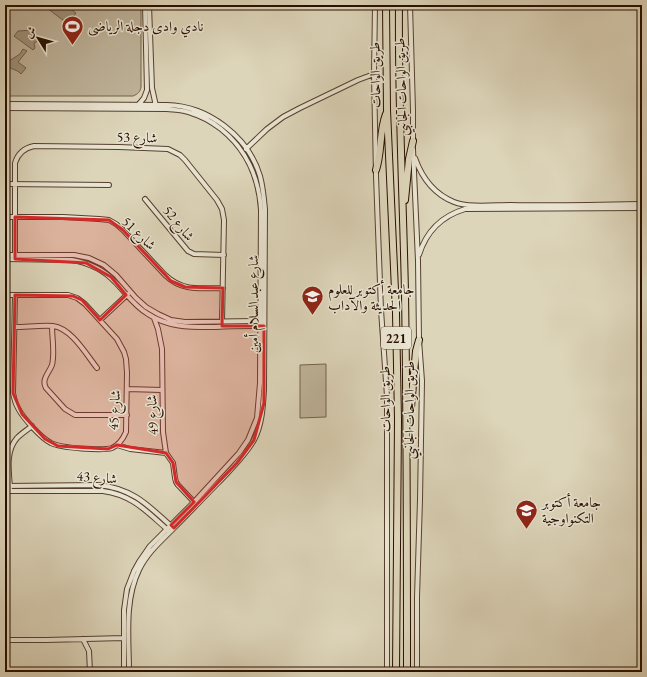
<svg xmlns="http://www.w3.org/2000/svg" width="647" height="677" viewBox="0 0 647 677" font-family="'EB Garamond',Amiri,serif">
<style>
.green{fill:#beb39a;stroke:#73614d}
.water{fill:#9f927b;stroke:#6f5e4a}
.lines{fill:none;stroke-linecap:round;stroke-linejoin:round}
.minor-casing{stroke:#55402e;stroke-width:6}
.highway-casing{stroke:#280f00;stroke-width:8}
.minor{stroke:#e9e4d2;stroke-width:4}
.highway{stroke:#ddd5ba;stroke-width:6}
.marked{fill:#d62828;fill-opacity:0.2;stroke:#d62828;stroke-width:3;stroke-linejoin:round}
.labels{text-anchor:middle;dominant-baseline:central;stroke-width:3;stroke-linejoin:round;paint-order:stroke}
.shield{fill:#e9e4d2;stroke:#624f3f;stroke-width:1}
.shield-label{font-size:13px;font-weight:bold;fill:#280f00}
.poi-label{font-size:14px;fill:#280f00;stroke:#e9e4d2;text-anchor:start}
.street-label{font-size:14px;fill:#280f00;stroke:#e9e4d2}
</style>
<rect width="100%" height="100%" fill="#ddd5ba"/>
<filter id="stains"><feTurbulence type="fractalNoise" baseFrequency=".005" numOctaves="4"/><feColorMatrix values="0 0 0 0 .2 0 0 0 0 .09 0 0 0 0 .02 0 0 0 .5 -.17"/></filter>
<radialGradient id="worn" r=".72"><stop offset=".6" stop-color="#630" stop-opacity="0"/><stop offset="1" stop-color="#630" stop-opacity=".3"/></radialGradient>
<path class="green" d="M5 5H141V87C140 92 138 94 133 96H5Z
M326 364V417L300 418V365Z"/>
<path class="water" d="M50 5H65L76 13 68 24 47 8Z
M34 30V35L37 37C39 40 37 42 34 43L35 48 33 50 14 36 18 31Z
M23 49 27 51 18 62 26 68 21 74C16 68 10 71 8 64L9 61 20 54Z"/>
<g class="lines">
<defs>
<path id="minor" d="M149 5 152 88 156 106
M375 5 374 74 376 176 381 310 387 396V672
M410 5 413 110V142
M5 104 167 105C208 106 248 136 260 176 263 187 264 198 265 209L264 390C263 407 262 425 254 440 245 456 231 469 219 482 204 497 189 513 174 528 161 541 147 553 139 570 124 601 129 639 129 672
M139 104 144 98 147 90 145 5
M5 108 167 109C175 110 183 110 191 113 202 116 212 122 221 129 246 149 259 178 261 210L260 383 257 418 248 440 239 453 194 502 150 546 139 562 134 571 127 589 124 610V672
M246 149 267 129 283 117 300 108 358 80 374 74
M413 149 418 261 419 340 422 381 420 500 417 597V672
M415 158C422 178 434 194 454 202 469 208 494 205 511 205 555 206 598 205 642 204
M5 184 109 185
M145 199 188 251 194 254 224 255
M5 217H63L99 219 109 220 116 224 123 230 165 275C183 292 200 288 223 288
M5 255H74L89 258 104 265 116 275 136 298 146 307 158 314 171 320 185 322 262 321
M419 255C426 232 442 216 465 209L642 208
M5 259 72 260C89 263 104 270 115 282 126 293 134 306 148 314 169 328 192 327 216 327 232 326 247 326 262 326
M15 259V163C18 153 24 148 34 146L119 147 168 149 180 155 185 160 217 200 222 209 224 220 222 321
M5 295H68L77 298 85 304 117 339 124 352 126 359 127 373 126 432C123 439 119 445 112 448 103 451 60 448 51 443 41 438 23 418 18 408 15 403 14 398 13 393L15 295
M154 318 158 329 162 349 163 432 166 453 173 463 175 478 176 482 178 485 194 502
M100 320 128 294
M52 326C52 338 55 353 52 365 49 373 41 379 46 388L65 409 75 415H127
M15 327C26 327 42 325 53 326 71 328 86 354 97 368
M127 389 162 390
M117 445 130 449 166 453
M5 486 98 485C132 488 148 505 172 527
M10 488C9 471 5 452 17 438 22 433 27 430 32 426
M5 491H103C133 495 147 512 168 530
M83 639 89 651 90 672
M5 640H46L124 638"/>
<path id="highway" d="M386 5 387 110 396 313 398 420 396 672
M399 5C398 101 403 197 405 293 407 419 407 546 407 672
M376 170C382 152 379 132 386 114
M405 200 409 159 413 141
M409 415 411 407 416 351 419 340"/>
</defs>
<use href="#minor" class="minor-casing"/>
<use href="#highway" class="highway-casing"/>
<use href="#minor" class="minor"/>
<use href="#highway" class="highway"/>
</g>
<path class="marked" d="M15 217 109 220 123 230 171 281 185 287 223 288 222 326H264V403L254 440 237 463 174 528 171 525 194 502 176 482 173 463 166 453 117 445 108 449 58 446 45 439 22 414 13 393 15 295 73 296 82 300 100 320 126 295 111 277 86 263 15 259Z"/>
<defs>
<symbol id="stadium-pin" viewBox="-11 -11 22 30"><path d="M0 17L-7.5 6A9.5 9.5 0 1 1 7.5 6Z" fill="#8f2418" stroke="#e9e4d2"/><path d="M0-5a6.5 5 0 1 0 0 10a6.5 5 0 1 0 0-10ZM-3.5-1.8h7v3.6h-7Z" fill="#fff"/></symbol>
<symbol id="university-pin" viewBox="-11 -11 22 30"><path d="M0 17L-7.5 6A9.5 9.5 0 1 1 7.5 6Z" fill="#8f2418" stroke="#e9e4d2"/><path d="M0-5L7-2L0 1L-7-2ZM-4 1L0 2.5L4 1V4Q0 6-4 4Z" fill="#fff"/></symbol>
</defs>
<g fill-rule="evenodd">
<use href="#stadium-pin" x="60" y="14" width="25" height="34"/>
<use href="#university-pin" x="300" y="284" width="25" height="34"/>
<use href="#university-pin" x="514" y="498" width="25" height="34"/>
</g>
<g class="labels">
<rect class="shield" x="381" y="327" width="30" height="22" rx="3"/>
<g class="shield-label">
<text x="396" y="338">221</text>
</g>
<g class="poi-label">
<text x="88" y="26">نادي وادى دجلة الرياضى</text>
<text x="328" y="289">جامعة أكتوبر للعلوم<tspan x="328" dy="16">الحديثة والآداب</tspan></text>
<text x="542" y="502">جامعة أكتوبر<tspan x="542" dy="16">التكنواوجية</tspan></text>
</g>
<g class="street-label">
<text transform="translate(375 75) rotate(-91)">طريق الواحات</text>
<text transform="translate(401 87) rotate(-92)">طريق الواحات الجانبي</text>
<text transform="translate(137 137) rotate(2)">شارع 53</text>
<text transform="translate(179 223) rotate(51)">شارع 52</text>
<text transform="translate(139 233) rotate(44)">شارع 51</text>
<text transform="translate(253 304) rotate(-90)">شارع عبد السلام أمين</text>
<text transform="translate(385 399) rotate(-91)">طريق الواحات</text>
<text transform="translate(114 410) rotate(-86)">شارع 45</text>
<text transform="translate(409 410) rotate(-90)">طريق الواحات الجانبي</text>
<text transform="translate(152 415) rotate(-92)">شارع 49</text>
<text transform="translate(97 477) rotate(5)">شارع 43</text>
</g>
</g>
<rect width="647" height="677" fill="none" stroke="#ddd5ba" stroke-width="20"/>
<rect x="6" y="6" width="635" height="665" fill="none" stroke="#280f00" stroke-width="2"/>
<rect x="10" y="10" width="627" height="657" fill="none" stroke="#280f00"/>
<g transform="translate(38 38) rotate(307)" stroke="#e9e4d2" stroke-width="3" paint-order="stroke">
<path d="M0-3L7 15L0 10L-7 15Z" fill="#280f00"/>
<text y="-6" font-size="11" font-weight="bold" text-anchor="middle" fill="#280f00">ش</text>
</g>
<rect width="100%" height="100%" filter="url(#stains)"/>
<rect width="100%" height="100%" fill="url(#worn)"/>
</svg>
